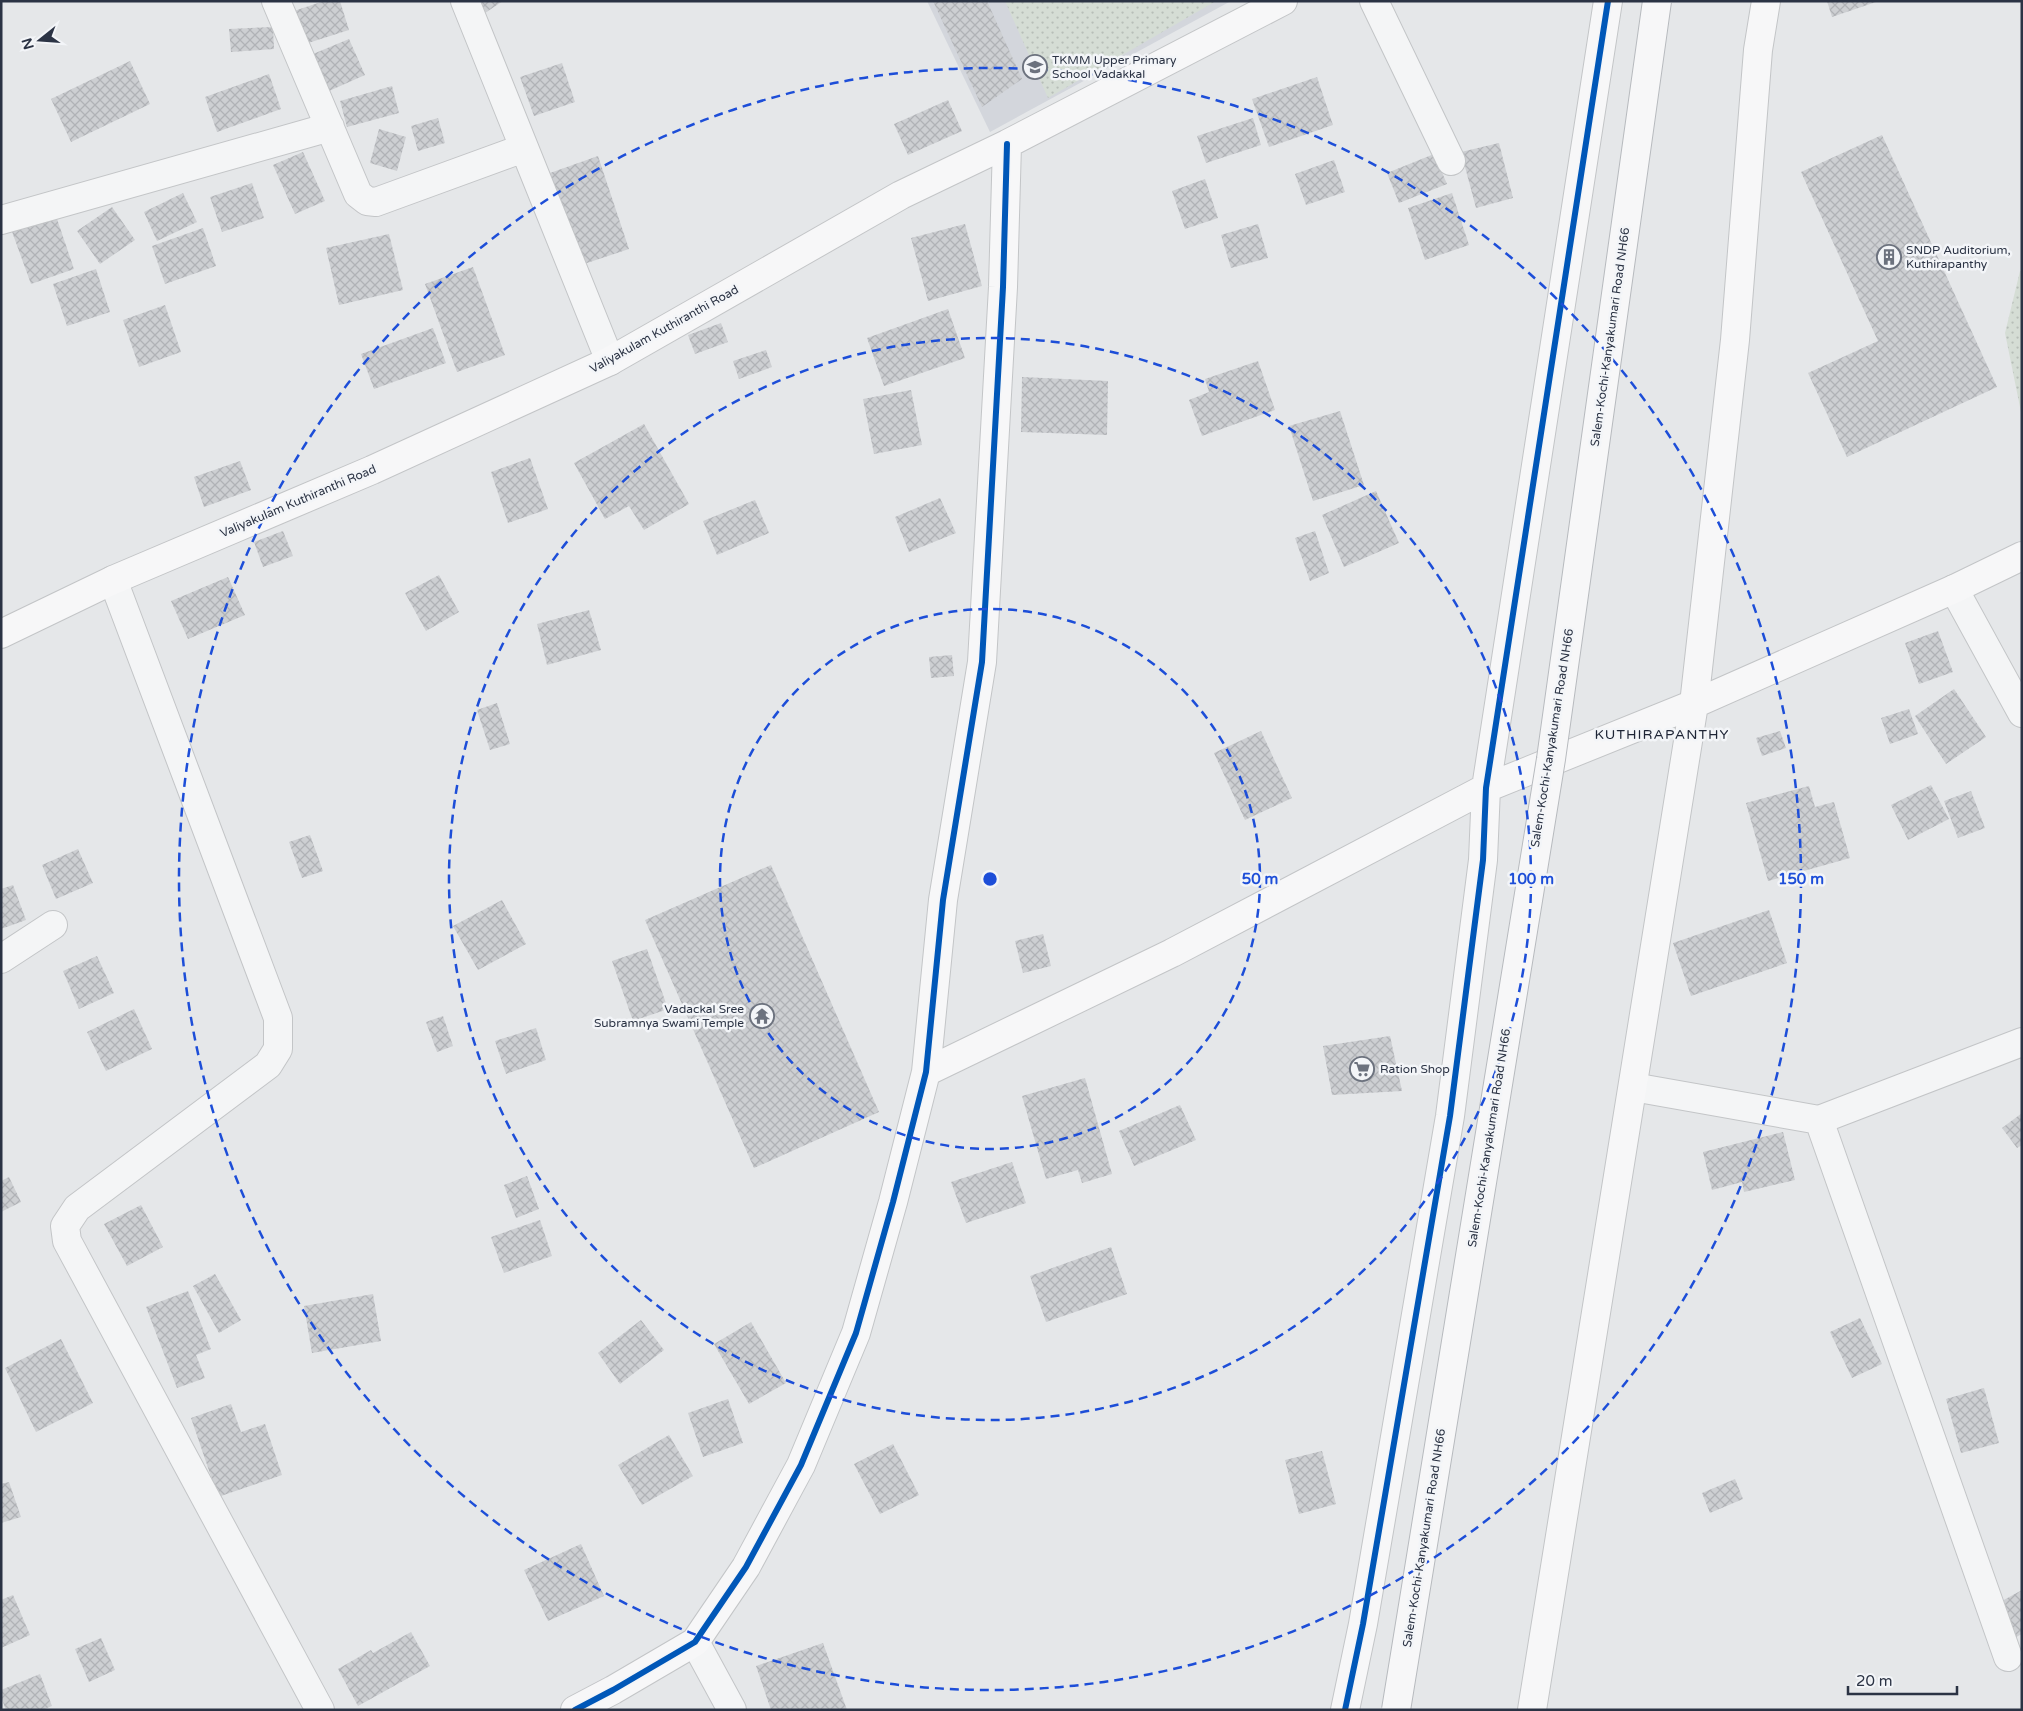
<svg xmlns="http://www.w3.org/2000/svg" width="2023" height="1711" viewBox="0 0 2023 1711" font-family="'Varela Round',sans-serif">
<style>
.built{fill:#d3d6dc}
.park{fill:url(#park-dots)}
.building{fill:url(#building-cross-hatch)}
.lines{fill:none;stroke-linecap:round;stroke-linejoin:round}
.street-casing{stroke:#c3c5c7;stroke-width:30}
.secondary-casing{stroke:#c3c5c7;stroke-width:30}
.street{stroke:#f4f5f6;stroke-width:28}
.secondary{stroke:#f7f7f8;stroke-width:28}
.highway-bridge-casing{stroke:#b7babe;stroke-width:30;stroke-linecap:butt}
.highway-bridge{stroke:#f7f7f8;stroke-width:28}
.cycleway-casing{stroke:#f3f5f8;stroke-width:9}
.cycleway{stroke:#0057b8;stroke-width:6}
.ring{fill:none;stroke:#1d4ed8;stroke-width:2.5;stroke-dasharray:9 6}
.labels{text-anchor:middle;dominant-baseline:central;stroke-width:5;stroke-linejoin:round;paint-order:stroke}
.poi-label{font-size:12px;fill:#2b3344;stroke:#f3f5f8;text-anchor:start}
.street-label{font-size:12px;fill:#2b3344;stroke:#f3f5f8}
.neighbourhood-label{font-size:14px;letter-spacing:1px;fill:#1d2435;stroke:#f3f5f8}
.centre{fill:#1d4ed8;stroke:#f3f5f8;stroke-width:2.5}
.ring-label{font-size:15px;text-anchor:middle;font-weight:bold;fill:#1d4ed8;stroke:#f3f5f8;stroke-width:5;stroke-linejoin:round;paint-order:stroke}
</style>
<defs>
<pattern id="park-dots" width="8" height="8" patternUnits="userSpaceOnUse" patternTransform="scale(1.25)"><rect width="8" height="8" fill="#d5ddd5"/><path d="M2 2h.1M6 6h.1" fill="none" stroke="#b7beb8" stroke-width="1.8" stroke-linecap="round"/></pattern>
<pattern id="building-cross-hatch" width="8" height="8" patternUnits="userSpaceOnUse" patternTransform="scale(1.25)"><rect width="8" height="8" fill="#cdcfd2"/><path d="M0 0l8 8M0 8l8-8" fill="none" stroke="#b0b2b6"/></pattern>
</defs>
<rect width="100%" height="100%" fill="#e5e7e9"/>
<path class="built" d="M927 1H1231L990 132Z"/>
<path class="park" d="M1005 1H1216L1048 98Z
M2020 271H2022V417L2005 333Z"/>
<path class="building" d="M324 1H340L349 30 305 44 294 11Z
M478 1H503L485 13Z
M933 1H987L1022 79 982 107Z
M1827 1H1876V2L1832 17Z
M273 27 274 49 231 52 229 29Z
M349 39 365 75 329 91 313 54Z
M130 61 150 104 71 142 51 99Z
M562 63 575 102 534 116 520 77Z
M269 74 281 109 217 132 205 97Z
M1317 77 1333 125 1269 147 1252 99Z
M392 86 399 113 347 127 340 101Z
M948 100 962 131 908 155 894 124Z
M438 118 445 143 418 151 411 126Z
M1253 118 1261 145 1206 163 1197 136Z
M379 129 406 137 397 171 370 163Z
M1882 135 1997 387 1847 457 1808 373 1878 341 1801 172Z
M1499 143 1513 198 1476 208 1461 152Z
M303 152 325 201 295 214 273 165Z
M1434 154 1447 184 1399 203 1387 173Z
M598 156 629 249 581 265 550 173Z
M1334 160 1345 192 1306 205 1295 174Z
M1205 179 1218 218 1185 229 1172 191Z
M252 183 264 218 222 232 210 197Z
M183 193 197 222 157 241 144 212Z
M1452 193 1469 245 1425 260 1408 208Z
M112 207 135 240 100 264 77 231Z
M55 213 74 269 31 284 11 229Z
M965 224 982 286 928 301 911 238Z
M1258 224 1268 258 1231 268 1221 235Z
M203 228 216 266 165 284 152 246Z
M389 234 403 290 339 305 326 248Z
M473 267 505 355 457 372 425 284Z
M96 269 110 312 67 326 53 284Z
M165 305 181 352 139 367 123 320Z
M948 309 965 358 884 386 867 338Z
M721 323 728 342 695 354 688 335Z
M433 328 446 363 374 389 361 354Z
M766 350 772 367 739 379 733 361Z
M1258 361 1275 410 1202 436 1189 400 1209 392 1205 379Z
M1022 377 1108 381 1107 435 1021 432Z
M911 390 922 445 874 454 863 399Z
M1340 411 1364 485 1313 501 1289 426Z
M644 424 689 504 644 530 629 506 605 519 574 463Z
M530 458 548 509 508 523 491 472Z
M240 461 251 490 204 507 194 477Z
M1376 491 1399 543 1344 567 1322 515Z
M940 498 956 533 909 552 895 517Z
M755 500 769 533 717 555 703 521Z
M283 531 293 556 263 567 254 542Z
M1315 531 1329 573 1310 581 1295 538Z
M439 575 459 612 426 631 405 593Z
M228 577 245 615 188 639 171 601Z
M589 610 601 650 547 665 537 624Z
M1938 631 1953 672 1919 684 1905 643Z
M952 655 954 676 931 678 929 657Z
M1954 689 1986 737 1946 764 1915 716Z
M497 703 510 744 490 750 477 710Z
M1909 709 1918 734 1890 744 1881 718Z
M1261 731 1292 798 1245 820 1214 753Z
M1780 731 1786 748 1762 756 1756 738Z
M1931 785 1949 819 1908 840 1891 805Z
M1809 786 1815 807 1834 802 1850 858 1768 881 1746 803Z
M1971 791 1985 828 1958 838 1944 801Z
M310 835 323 871 302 878 289 842Z
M78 849 93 883 56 899 42 865Z
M771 865 879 1112 754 1168 645 920Z
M13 885 26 920 1 929V889Z
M502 900 526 944 478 970 453 926Z
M1769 910 1787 963 1691 996 1673 943Z
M1043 934 1051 966 1023 973 1015 941Z
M647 949 668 1009 633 1021 612 961Z
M97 956 114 993 79 1009 63 971Z
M134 1009 152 1049 106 1071 87 1032Z
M443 1016 453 1046 437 1052 426 1022Z
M536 1028 546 1060 506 1074 495 1041Z
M1390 1036 1402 1091 1332 1095 1323 1046Z
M1085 1078 1112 1174 1082 1183 1078 1170 1046 1179 1022 1096Z
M1180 1105 1196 1140 1134 1166 1119 1131Z
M2022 1113V1145L2017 1148 2002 1128Z
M1783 1132 1795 1180 1744 1192 1742 1182 1712 1190 1703 1152Z
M1012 1162 1026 1203 966 1223 951 1182Z
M527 1176 539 1209 516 1218 504 1185Z
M9 1177 21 1202 1 1212V1181Z
M141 1205 163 1247 127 1266 104 1224Z
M540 1220 552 1256 504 1273 491 1237Z
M1111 1247 1127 1294 1046 1322 1030 1276Z
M215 1274 241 1320 219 1333 193 1286Z
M188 1291 211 1349 196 1355 205 1378 177 1388 146 1307Z
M373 1294 381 1341 312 1353 304 1306Z
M1860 1318 1882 1364 1852 1378 1830 1332Z
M641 1320 664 1350 620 1384 598 1353Z
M751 1322 786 1383 749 1404 714 1344Z
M61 1339 93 1403 36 1432 5 1368Z
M1984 1388 1999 1443 1961 1453 1946 1399Z
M728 1399 743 1443 703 1457 688 1413Z
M231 1404 241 1432 265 1424 282 1475 218 1497 191 1418Z
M669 1435 693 1476 642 1505 618 1465Z
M893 1444 919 1495 880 1514 854 1464Z
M1322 1451 1336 1504 1299 1514 1285 1460Z
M1735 1479 1743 1499 1710 1513 1702 1493Z
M9 1482 21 1517 1 1523V1484Z
M581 1544 604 1596 548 1621 524 1570Z
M2022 1590V1634L2008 1641 1991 1607Z
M13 1595 30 1635 1 1648V1600Z
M411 1632 430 1666 358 1706 338 1669 371 1650 373 1653Z
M101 1638 115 1670 89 1682 75 1649Z
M823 1643 847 1710H771L756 1666Z
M40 1674 52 1706 42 1710H6L1 1697V1690Z"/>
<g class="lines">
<defs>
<path id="street" d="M276 1 358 194 367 201 376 202 524 148
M465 1 610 361
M1374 1 1451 161
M1 220 330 127
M113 580 278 1018V1049L268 1065 77 1208 65 1226 67 1241 320 1710
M1954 589 2022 713
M1 959 53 925
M1633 1087 1819 1120
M695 1642 732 1710
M2008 1657 1819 1120 2022 1042"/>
<path id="secondary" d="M1 634 113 580 372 470 610 361 901 195 1007 144 1283 1
M926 1072 1172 953 1486 788 1694 704 1954 589 2022 556
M575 1710 613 1690 695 1642 746 1567 801 1465 856 1333 893 1202 926 1072 943 900 982 662 1003 287 1007 144
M1345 1710 1363 1624 1450 1116 1483 860 1486 788 1608 1
M1532 1710 1694 704 1735 340 1758 50 1766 1"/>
</defs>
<use href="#street" class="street-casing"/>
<use href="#secondary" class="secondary-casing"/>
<use href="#street" class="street"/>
<use href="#secondary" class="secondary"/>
<defs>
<path id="highway-bridge" d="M1396 1710 1551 759 1657 1"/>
</defs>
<use href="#highway-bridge" class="highway-bridge-casing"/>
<use href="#highway-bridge" class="highway-bridge"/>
<defs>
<path id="cycleway" d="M575 1710 613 1690 695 1642 746 1567 801 1465 856 1333 893 1202 926 1072 943 900 982 662 1003 287 1007 144
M1345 1710 1363 1624 1450 1116 1483 860 1486 788 1608 1"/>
</defs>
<use href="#cycleway" class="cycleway-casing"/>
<use href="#cycleway" class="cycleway"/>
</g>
<g class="ring">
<circle cx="990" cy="879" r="270"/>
<circle cx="990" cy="879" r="541"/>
<circle cx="990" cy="879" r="811"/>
</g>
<defs>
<symbol id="school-ring" viewBox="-11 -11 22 22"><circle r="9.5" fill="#f3f5f8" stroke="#6c727e" stroke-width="1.5"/><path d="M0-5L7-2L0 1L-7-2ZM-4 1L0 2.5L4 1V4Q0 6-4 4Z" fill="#6c727e"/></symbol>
<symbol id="building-ring" viewBox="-11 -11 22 22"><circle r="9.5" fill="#f3f5f8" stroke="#6c727e" stroke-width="1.5"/><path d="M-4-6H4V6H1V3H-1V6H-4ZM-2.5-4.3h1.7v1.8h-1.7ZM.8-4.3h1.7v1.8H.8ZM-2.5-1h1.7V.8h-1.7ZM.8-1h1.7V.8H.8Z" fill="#6c727e"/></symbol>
<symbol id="temple-ring" viewBox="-11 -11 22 22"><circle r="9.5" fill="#f3f5f8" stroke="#6c727e" stroke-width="1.5"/><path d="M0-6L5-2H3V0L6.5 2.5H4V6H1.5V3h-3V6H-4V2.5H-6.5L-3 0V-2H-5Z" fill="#6c727e"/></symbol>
<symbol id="supermarket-ring" viewBox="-11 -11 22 22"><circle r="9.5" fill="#f3f5f8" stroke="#6c727e" stroke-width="1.5"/><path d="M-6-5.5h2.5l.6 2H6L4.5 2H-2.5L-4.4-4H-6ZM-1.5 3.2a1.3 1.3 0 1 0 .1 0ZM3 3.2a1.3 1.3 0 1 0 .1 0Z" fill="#6c727e"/></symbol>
</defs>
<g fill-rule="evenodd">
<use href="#school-ring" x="1021" y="53" width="28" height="28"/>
<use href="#building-ring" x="1875" y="243" width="28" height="28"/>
<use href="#temple-ring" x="748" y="1002" width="28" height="28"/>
<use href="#supermarket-ring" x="1348" y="1055" width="28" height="28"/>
</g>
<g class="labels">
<g class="poi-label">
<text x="1052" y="60">TKMM Upper Primary<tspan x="1052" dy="14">School Vadakkal</tspan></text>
<text x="1906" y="250">SNDP Auditorium,<tspan x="1906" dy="14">Kuthirapanthy</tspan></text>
<text x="744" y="1009" text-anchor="end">Vadackal Sree<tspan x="744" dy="14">Subramnya Swami Temple</tspan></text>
<text x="1380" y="1069">Ration Shop</text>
</g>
<g class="street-label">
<text transform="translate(664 329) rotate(-29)">Valiyakulam Kuthiranthi Road</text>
<text transform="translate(1610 337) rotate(-82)">Salem-Kochi-Kanyakumari Road NH66</text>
<text transform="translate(298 501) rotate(-23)">Valiyakulam Kuthiranthi Road</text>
<text transform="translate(1552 738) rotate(-81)">Salem-Kochi-Kanyakumari Road NH66</text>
<text transform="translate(1489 1138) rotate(-81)">Salem-Kochi-Kanyakumari Road NH66</text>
<text transform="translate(1424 1538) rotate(-81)">Salem-Kochi-Kanyakumari Road NH66</text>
</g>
<g class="neighbourhood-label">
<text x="1662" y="734">KUTHIRAPANTHY</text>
</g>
</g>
<circle cx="990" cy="879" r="8" class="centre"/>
<g class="ring-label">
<text x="1260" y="884">50 m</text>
<text x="1531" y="884">100 m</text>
<text x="1801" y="884">150 m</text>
</g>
<rect width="2023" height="1711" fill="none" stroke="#2b3344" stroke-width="5"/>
<g transform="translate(40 40) rotate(253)" stroke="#f3f5f8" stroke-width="4" paint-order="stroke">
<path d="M0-4L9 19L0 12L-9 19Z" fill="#2b3344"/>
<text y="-8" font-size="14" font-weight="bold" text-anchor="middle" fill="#2b3344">N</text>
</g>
<path d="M1848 1686v8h109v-8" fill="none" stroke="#2b3344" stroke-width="2.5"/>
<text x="1856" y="1686" font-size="15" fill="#2b3344" stroke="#f3f5f8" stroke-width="4" paint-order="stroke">20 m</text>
</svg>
